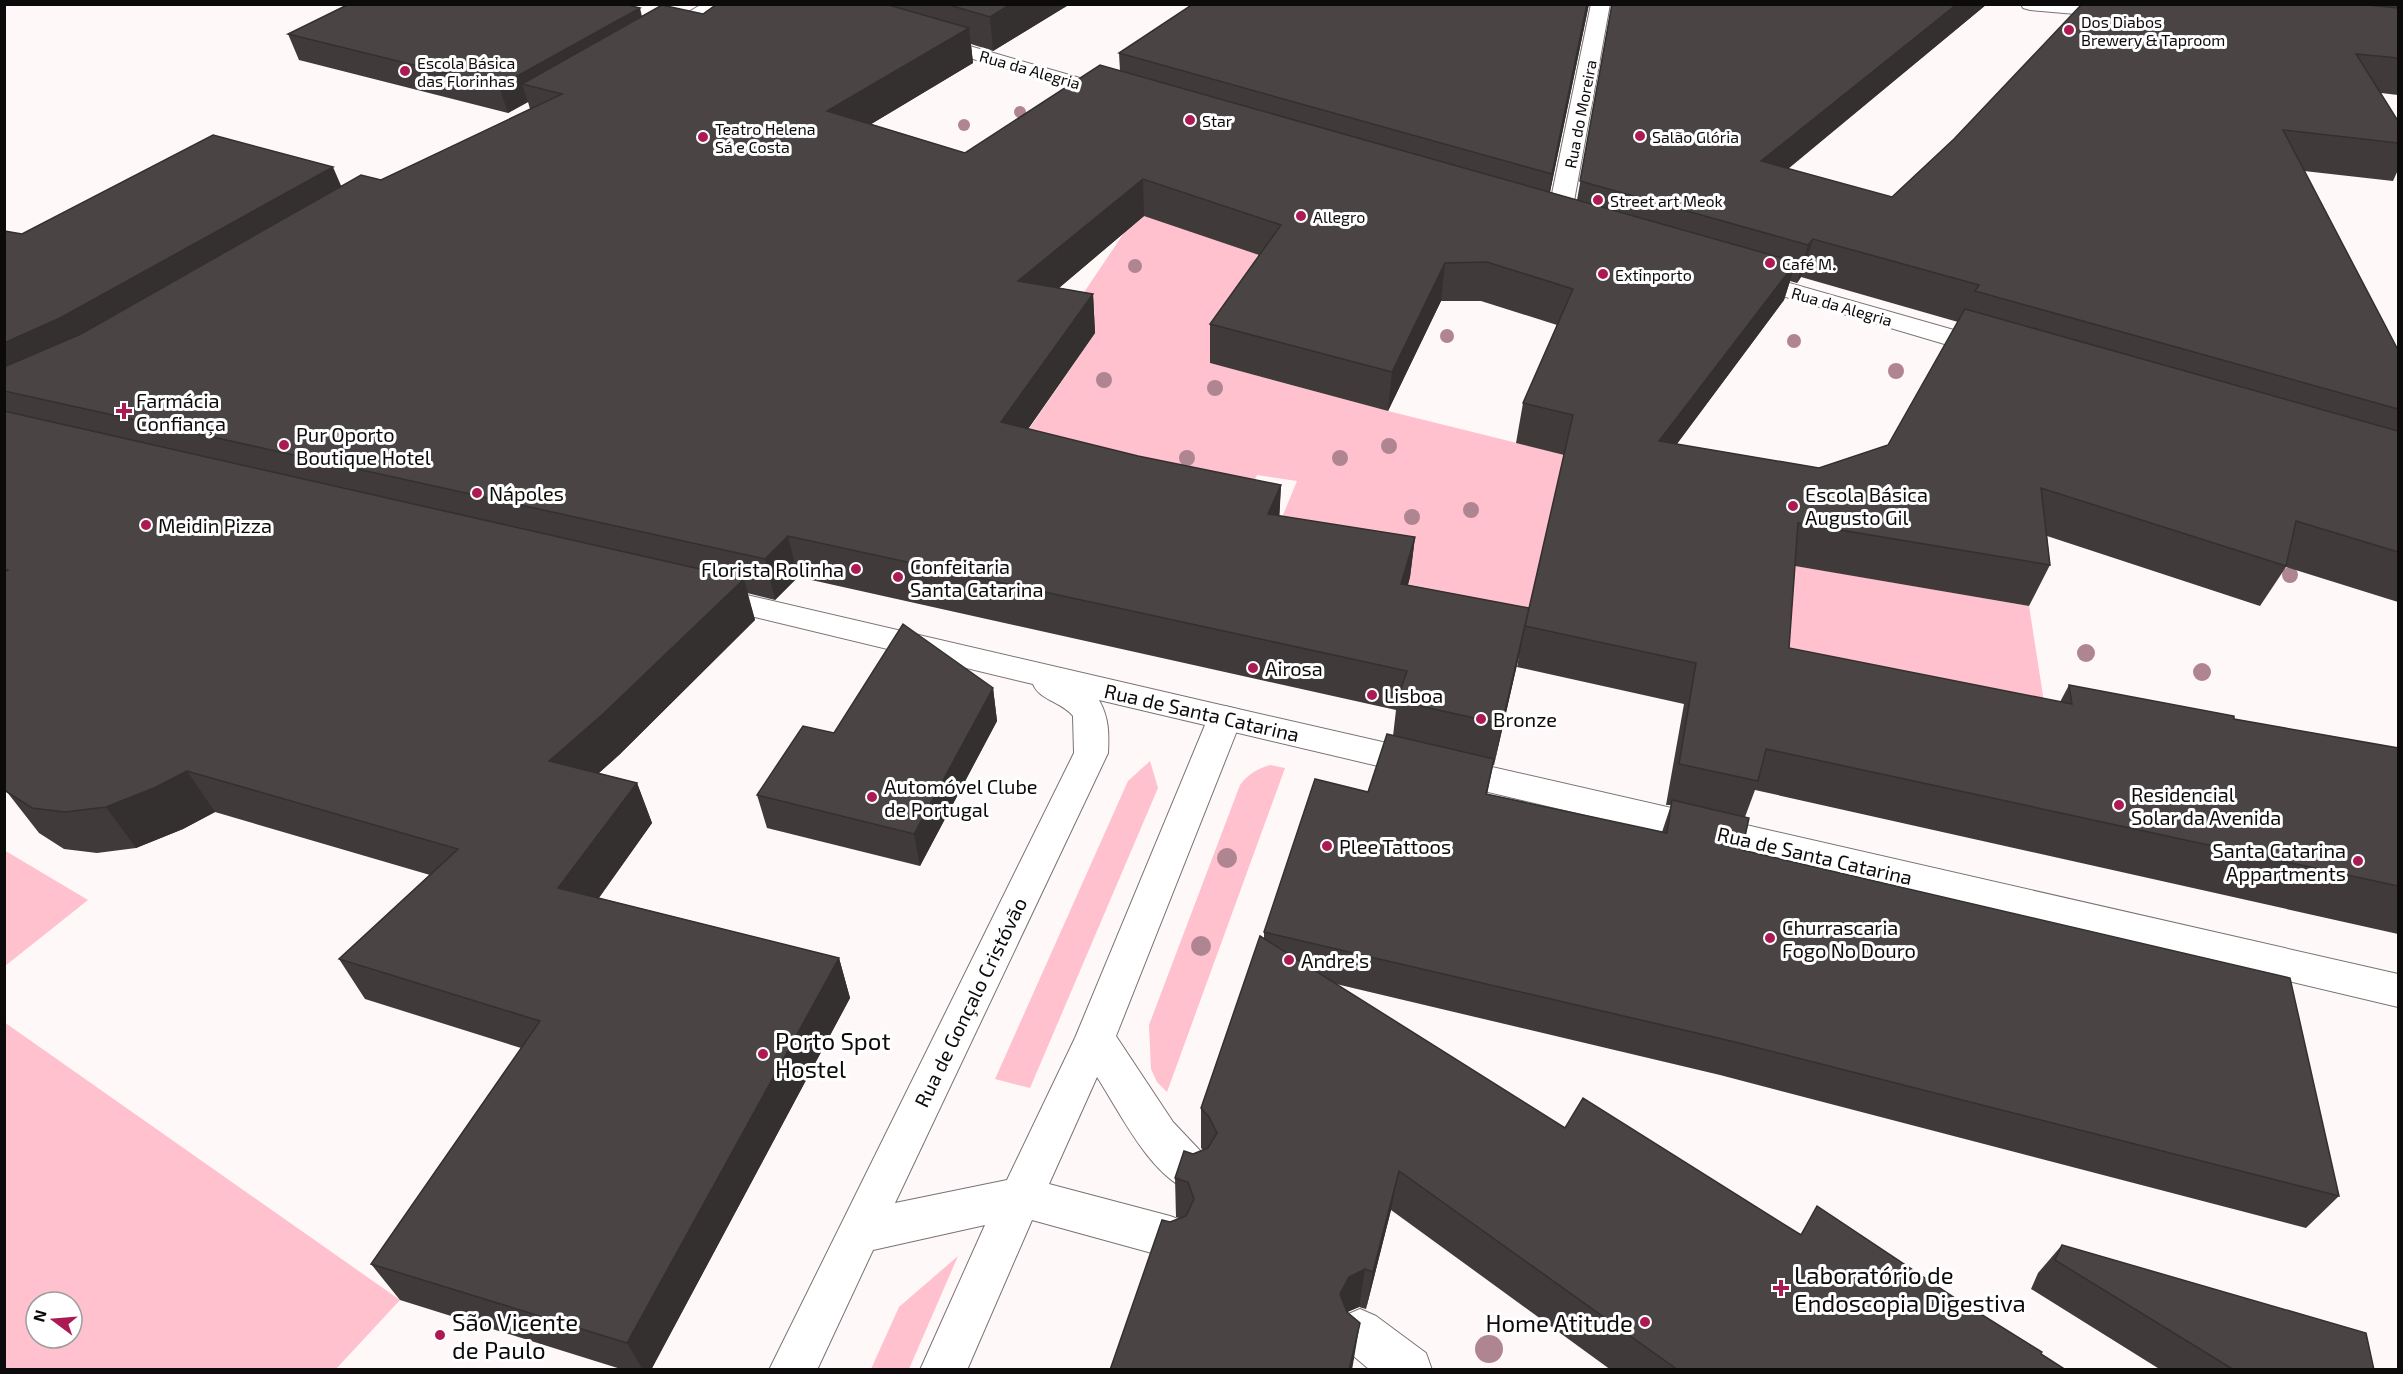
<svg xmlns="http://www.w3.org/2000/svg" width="2403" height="1374" viewBox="0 0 2403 1374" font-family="'Exo 2',sans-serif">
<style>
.green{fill:#fec1cd;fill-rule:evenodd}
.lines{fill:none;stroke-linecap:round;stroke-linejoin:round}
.minor-casing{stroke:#7a7274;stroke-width:2}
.tertiary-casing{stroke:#7a7274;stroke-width:2}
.secondary-casing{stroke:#7a7274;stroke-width:2}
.minor{fill:#fff;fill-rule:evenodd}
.tertiary{fill:#fff;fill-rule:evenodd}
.secondary{fill:#fff;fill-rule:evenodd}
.tree{fill:#b08592}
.wall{fill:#403a3b;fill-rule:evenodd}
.shaded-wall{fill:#343030}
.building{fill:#4a4445;stroke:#343030;stroke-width:1.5}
.poi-dot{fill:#ab1a52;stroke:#fff;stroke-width:2}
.labels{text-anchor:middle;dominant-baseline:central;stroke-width:6;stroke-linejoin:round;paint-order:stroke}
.far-poi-label{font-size:16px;fill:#0d0a0b;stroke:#fff;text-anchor:start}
.far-street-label{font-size:16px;fill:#0d0a0b;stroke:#fff}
.poi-label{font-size:20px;fill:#0d0a0b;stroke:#fff;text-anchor:start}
.street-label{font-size:20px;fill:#0d0a0b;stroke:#fff}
.near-poi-label{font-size:24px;fill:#0d0a0b;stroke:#fff;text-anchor:start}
</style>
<rect width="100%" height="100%" fill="#fff8f9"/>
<path class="green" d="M1148 208 1280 262 1210 363 1388 411 1565 455 1520 651 1396 625 1410 577 1267 554 1297 481 1257 475 1219 562 1011 455 1095 333 1062 325 1132 221Z
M1785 564 2029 606 2044 702 1777 654Z
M1150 761 1158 788 1030 1088 995 1079 1128 781Z
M1270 765 1285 768 1167 1092 1157 1082 1151 1069 1149 1025 1240 785C1248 774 1257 769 1270 765Z
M4 850 88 900 5 966H4Z
M4 1022 400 1300 336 1369H5ZM36 1302H72V1338H36Z
M958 1256 909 1369H871L899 1307Z"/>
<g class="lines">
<defs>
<path id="minor" d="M1591 4H1610L1570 223 1566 228 1558 230 1550 228 1546 223Z
M1225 706 2398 974V1007L1213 727 1208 718 1213 709Z"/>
<path id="tertiary" d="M928 34 1125 91 1128 95 1125 99 1118 101 921 44 918 40 921 36Z
M1744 270 2003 344 2007 350 2003 356 1994 358 1985 356 1735 282 1732 277 1735 272Z"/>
<path id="secondary" d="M702 4H725L667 41H653L650 37 653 33Z
M2021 4C2056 4 2095 0 2129 8L2131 12 2129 16 2122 18 2030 10 2023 8Z
M708 586 1225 706 1237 709 1242 718 1116 1036 1173 1122 1207 1158 1214 1172 1207 1186 1192 1192C1150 1176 1121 1114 1097 1077L1049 1184 1170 1216 1186 1222 1192 1237 1186 1252 1170 1258 1032 1220 967 1370H920L985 1225 873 1250 817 1370H769L1074 753 1073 716C1062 702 1039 700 1033 684L697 603 692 596 697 589ZM1099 700 1205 725 1075 1038 1007 1180 895 1203 1108 753C1109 733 1109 718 1099 700Z
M1360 1309 1376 1316 1426 1353 1432 1370H1370L1344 1348 1337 1332 1344 1316Z"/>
</defs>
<use href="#minor" class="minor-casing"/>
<use href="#tertiary" class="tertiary-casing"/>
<use href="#secondary" class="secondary-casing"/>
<use href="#minor" class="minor"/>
<use href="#tertiary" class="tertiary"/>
<use href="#secondary" class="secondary"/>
</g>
<g class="tree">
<circle cx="1020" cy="112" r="6"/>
<circle cx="964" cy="125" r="6"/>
<circle cx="1135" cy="266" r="7"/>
<circle cx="1447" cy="336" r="7"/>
<circle cx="1794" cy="341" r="7"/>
<circle cx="1896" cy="371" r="8"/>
<circle cx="1104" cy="380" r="8"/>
<circle cx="1215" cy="388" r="8"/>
<circle cx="1389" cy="446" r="8"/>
<circle cx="1187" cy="458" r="8"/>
<circle cx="1340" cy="458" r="8"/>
<circle cx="1471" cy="510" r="8"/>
<circle cx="1412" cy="517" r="8"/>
<circle cx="2290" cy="575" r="8"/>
<circle cx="2086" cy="653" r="9"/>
<circle cx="2202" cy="672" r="9"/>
<circle cx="1227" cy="858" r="10"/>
<circle cx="1201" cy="946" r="10"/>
<circle cx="1489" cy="1349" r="14"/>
</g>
<path class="wall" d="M717 4H1070L993 51 971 44 973 63 871 124 965 153 1120 71 1119 53 1193 4H1589L1550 192 1577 200 1612 4H1987L1788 169 1892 197 1954 139 2082 4H2398V95L2381 93 2398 121V170L2393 181 2304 171 2398 350V602L2286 567 2260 606 2047 536 2050 565 2029 606 1795 566 1789 648 2060 702 2069 685 2234 719 2398 748V934L1755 790 1745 817 1742 850 2339 1196 2306 1228 1720 1075 1336 984 1565 1128 1801 1234 1817 1206 1955 1298 2066 1370H1611L1391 1210 1366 1309 1359 1307 1347 1312 1354 1360 1170 1222 1179 1218 1176 1217 1175 1178 1193 1154 1203 1150 1201 1148V1108L1264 939V932L1368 792 1393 736 1396 710 798 577 775 600 747 593 755 620 619 755 599 773 637 783 652 823 599 898 839 958 850 998 651 1370H624L400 1300 371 1264 521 1048 365 999 339 959 430 875 215 812 183 829 136 848 97 853 64 849 39 833 7 792 4 789V231L22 234 381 180 530 109 528 102 508 113 299 60 288 34 703 14ZM1144 216 1259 255 1210 324V363L1388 411 1441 301H1481L1557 325 1523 403 1516 443 1564 455 1529 608 1408 585 1410 577 1415 537 1279 516 1281 485 1138 456 1028 429 1095 333 1093 294 1059 288ZM1801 277 1958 322 1888 445 1819 468 1677 444 1784 300 1790 281 1797 283ZM1519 656 1517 667 1684 704 1666 805H1671L1662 832 1487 795 1493 765H1494Z
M993 688 997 721 920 866 767 828 757 795 834 733Z
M2398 1041V1267L2397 1043Z
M2062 1245 2374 1370H2161L2031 1289 2038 1273Z"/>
<path class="shaded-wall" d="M1011 4H1070L993 51 990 17Z
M1587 4H1589L1546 211 1552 174Z
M1957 4H1987L1752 198 1761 161Z
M640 8 646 34 522 84 528 102 508 113 499 86Z
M969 28 973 63 833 147 827 111Z
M333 167 349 204 4 391V343Z
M1143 179 1144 216 1021 320 1018 281Z
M1813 239 1801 277 1797 283 1808 245Z
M1796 262 1784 300 1649 481 1659 441Z
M1445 263 1441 301 1388 411 1392 372Z
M1093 294 1095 333 1005 462 1001 422Z
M1281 485 1279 525 1268 514Z
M788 536 798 577 775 600 765 559Z
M1415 537 1410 577 1396 625 1401 584Z
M744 579 755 620 619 755 566 802 549 761Z
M1529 608 1519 656 1494 765 1502 724Z
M993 688 997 721 920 866 914 834Z
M187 771 215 812 183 829 136 848 106 807Z
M637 783 652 823 577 928 558 888Z
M839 958 850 998 651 1370H643L627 1343Z
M1399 1171 1391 1210 1366 1309 1373 1272Z
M1365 1269 1359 1307 1343 1314 1340 1294 1349 1277Z
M1360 1323 1352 1370H1349Z"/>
<path class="building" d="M349 4H624L640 8 499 86 288 34Z
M717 4H885L969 28 827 111 965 153 1100 65 1796 262 1659 441 1819 468 1888 445 1965 309 2398 431V552L2296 521 2286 566 2041 488 2050 565 1798 523 1789 648 2072 704 2069 685 2234 716V719L2398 748V886L1766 749 1758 781 1679 764 1696 663 1525 626 1573 415 1523 403 1573 289 1487 262 1445 263 1392 372 1210 324 1281 225 1143 179 1018 281 1093 294 1001 422 1138 456 1281 485 1268 514 1415 537 1401 584 1529 608 1502 724 1397 701 1407 671 788 536 765 559 4 391V367L81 334 361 175 381 180 562 94 522 84 662 5 703 14Z
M946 4H1011L990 17Z
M1193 4H1587L1552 174 1119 53Z
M1612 4H1957L1761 161 1892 197 1954 139 2082 4H2356L2398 8V58L2356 54 2398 121V143L2283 130 2398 350V409L1975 291 1979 285 1813 239 1808 245 1580 181Z
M213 135 333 167 60 318 4 343V231L22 234Z
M4 411 744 579 603 714 549 761 637 783 558 888 839 958 627 1343 371 1264 540 1021 339 959 458 849 187 771 154 788 106 807 65 812 32 808 7 792 4 789V572L8 570 4 569Z
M903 624 993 688 914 834 757 795 803 726 834 733Z
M1387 734 1494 759 1486 794 1667 833 1672 800 1749 818 1742 850 2290 978 2339 1196 1735 1042 1264 932 1315 779 1368 792Z
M1260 936 1565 1128 1583 1098 1801 1235 1817 1206 1955 1298 2042 1352 2041 1354 2066 1370H1678L1399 1171 1373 1272 1365 1269 1349 1277 1340 1294 1347 1312 1360 1323 1349 1370H1110L1162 1220 1170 1222 1186 1216 1194 1199 1188 1182 1175 1178 1184 1151 1193 1154 1208 1148 1217 1133 1209 1117 1201 1108Z
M2062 1245 2366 1333 2374 1370H2234L2055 1260Z"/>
<g class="poi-dot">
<circle cx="2069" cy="30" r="6"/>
<circle cx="405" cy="71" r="6"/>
<circle cx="1190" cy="120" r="6"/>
<circle cx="1640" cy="136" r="6"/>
<circle cx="703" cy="137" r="6"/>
<circle cx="1598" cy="200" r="6"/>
<circle cx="1301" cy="216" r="6"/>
<circle cx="1770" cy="263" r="6"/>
<circle cx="1603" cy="274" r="6"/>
<path d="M121 402h6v6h6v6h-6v6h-6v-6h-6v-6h6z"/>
<circle cx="284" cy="445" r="6"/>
<circle cx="477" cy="493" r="6"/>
<circle cx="1793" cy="506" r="6"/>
<circle cx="146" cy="525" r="6"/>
<circle cx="856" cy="569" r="6"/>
<circle cx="898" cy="577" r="6"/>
<circle cx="1253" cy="668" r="6"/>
<circle cx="1372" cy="695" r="6"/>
<circle cx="1481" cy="719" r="6"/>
<circle cx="872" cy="797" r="6"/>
<circle cx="2119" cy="805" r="6"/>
<circle cx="1327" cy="846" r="6"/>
<circle cx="2358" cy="861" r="6"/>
<circle cx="1770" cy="938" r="6"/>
<circle cx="1289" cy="960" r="6"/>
<circle cx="763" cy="1054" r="6"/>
<path d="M1778 1279h6v6h6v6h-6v6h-6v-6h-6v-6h6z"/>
<circle cx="1645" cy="1322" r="6"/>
<circle cx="440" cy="1335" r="6"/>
</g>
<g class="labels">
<g class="far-poi-label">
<text x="2081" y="21">Dos Diabos<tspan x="2081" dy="18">Brewery &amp; Taproom</tspan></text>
<text x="417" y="62">Escola Básica<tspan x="417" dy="18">das Florinhas</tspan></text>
<text x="1202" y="120">Star</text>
<text x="715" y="128">Teatro Helena<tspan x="715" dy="18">Sá e Costa</tspan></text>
<text x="1652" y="136">Salão Glória</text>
<text x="1610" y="200">Street art Meok</text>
<text x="1313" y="216">Allegro</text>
<text x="1782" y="263">Café M.</text>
<text x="1615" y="274">Extinporto</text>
</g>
<g class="far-street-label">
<text transform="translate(1030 69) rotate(16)">Rua da Alegria</text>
<text transform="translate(1580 114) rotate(-79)">Rua do Moreira</text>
<text transform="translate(1842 306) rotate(16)">Rua da Alegria</text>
</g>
<g class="poi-label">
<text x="136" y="400">Farmácia<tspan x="136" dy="23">Confiança</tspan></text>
<text x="296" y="434">Pur Oporto<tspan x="296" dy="23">Boutique Hotel</tspan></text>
<text x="489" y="493">Nápoles</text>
<text x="1805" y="494">Escola Básica<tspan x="1805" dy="23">Augusto Gil</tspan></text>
<text x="158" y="525">Meidin Pizza</text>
<text x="910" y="566">Confeitaria<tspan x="910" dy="23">Santa Catarina</tspan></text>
<text x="844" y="569" text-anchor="end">Florista Rolinha</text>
<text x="1265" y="668">Airosa</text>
<text x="1384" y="695">Lisboa</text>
<text x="1493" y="719">Bronze</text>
<text x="884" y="786">Automóvel Clube<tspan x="884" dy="23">de Portugal</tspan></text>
<text x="2131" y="794">Residencial<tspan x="2131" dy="23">Solar da Avenida</tspan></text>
<text x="1339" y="846">Plee Tattoos</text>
<text x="2346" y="850" text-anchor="end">Santa Catarina<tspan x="2346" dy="23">Appartments</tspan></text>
<text x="1782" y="927">Churrascaria<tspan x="1782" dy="23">Fogo No Douro</tspan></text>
<text x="1301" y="960">Andre's</text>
</g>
<g class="street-label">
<text transform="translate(1202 712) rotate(13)">Rua de Santa Catarina</text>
<text transform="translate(1815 855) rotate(13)">Rua de Santa Catarina</text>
<text transform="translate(970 1002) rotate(-64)">Rua de Gonçalo Cristóvão</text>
</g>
<g class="near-poi-label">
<text x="775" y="1040">Porto Spot<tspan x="775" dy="28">Hostel</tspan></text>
<text x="1794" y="1274">Laboratório de<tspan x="1794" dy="28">Endoscopia Digestiva</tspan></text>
<text x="452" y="1321">São Vicente<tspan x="452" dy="28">de Paulo</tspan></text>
<text x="1633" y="1322" text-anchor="end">Home Atitude</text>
</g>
</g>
<rect width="2403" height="1374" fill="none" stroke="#0d0a0b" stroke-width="12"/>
<g transform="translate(54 1320) rotate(286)"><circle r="28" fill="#ffffff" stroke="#9e9d9d" stroke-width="1.5"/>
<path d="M0-4.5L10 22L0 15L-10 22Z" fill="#ab1a52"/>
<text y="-9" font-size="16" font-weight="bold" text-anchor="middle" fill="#0d0a0b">N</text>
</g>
</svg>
